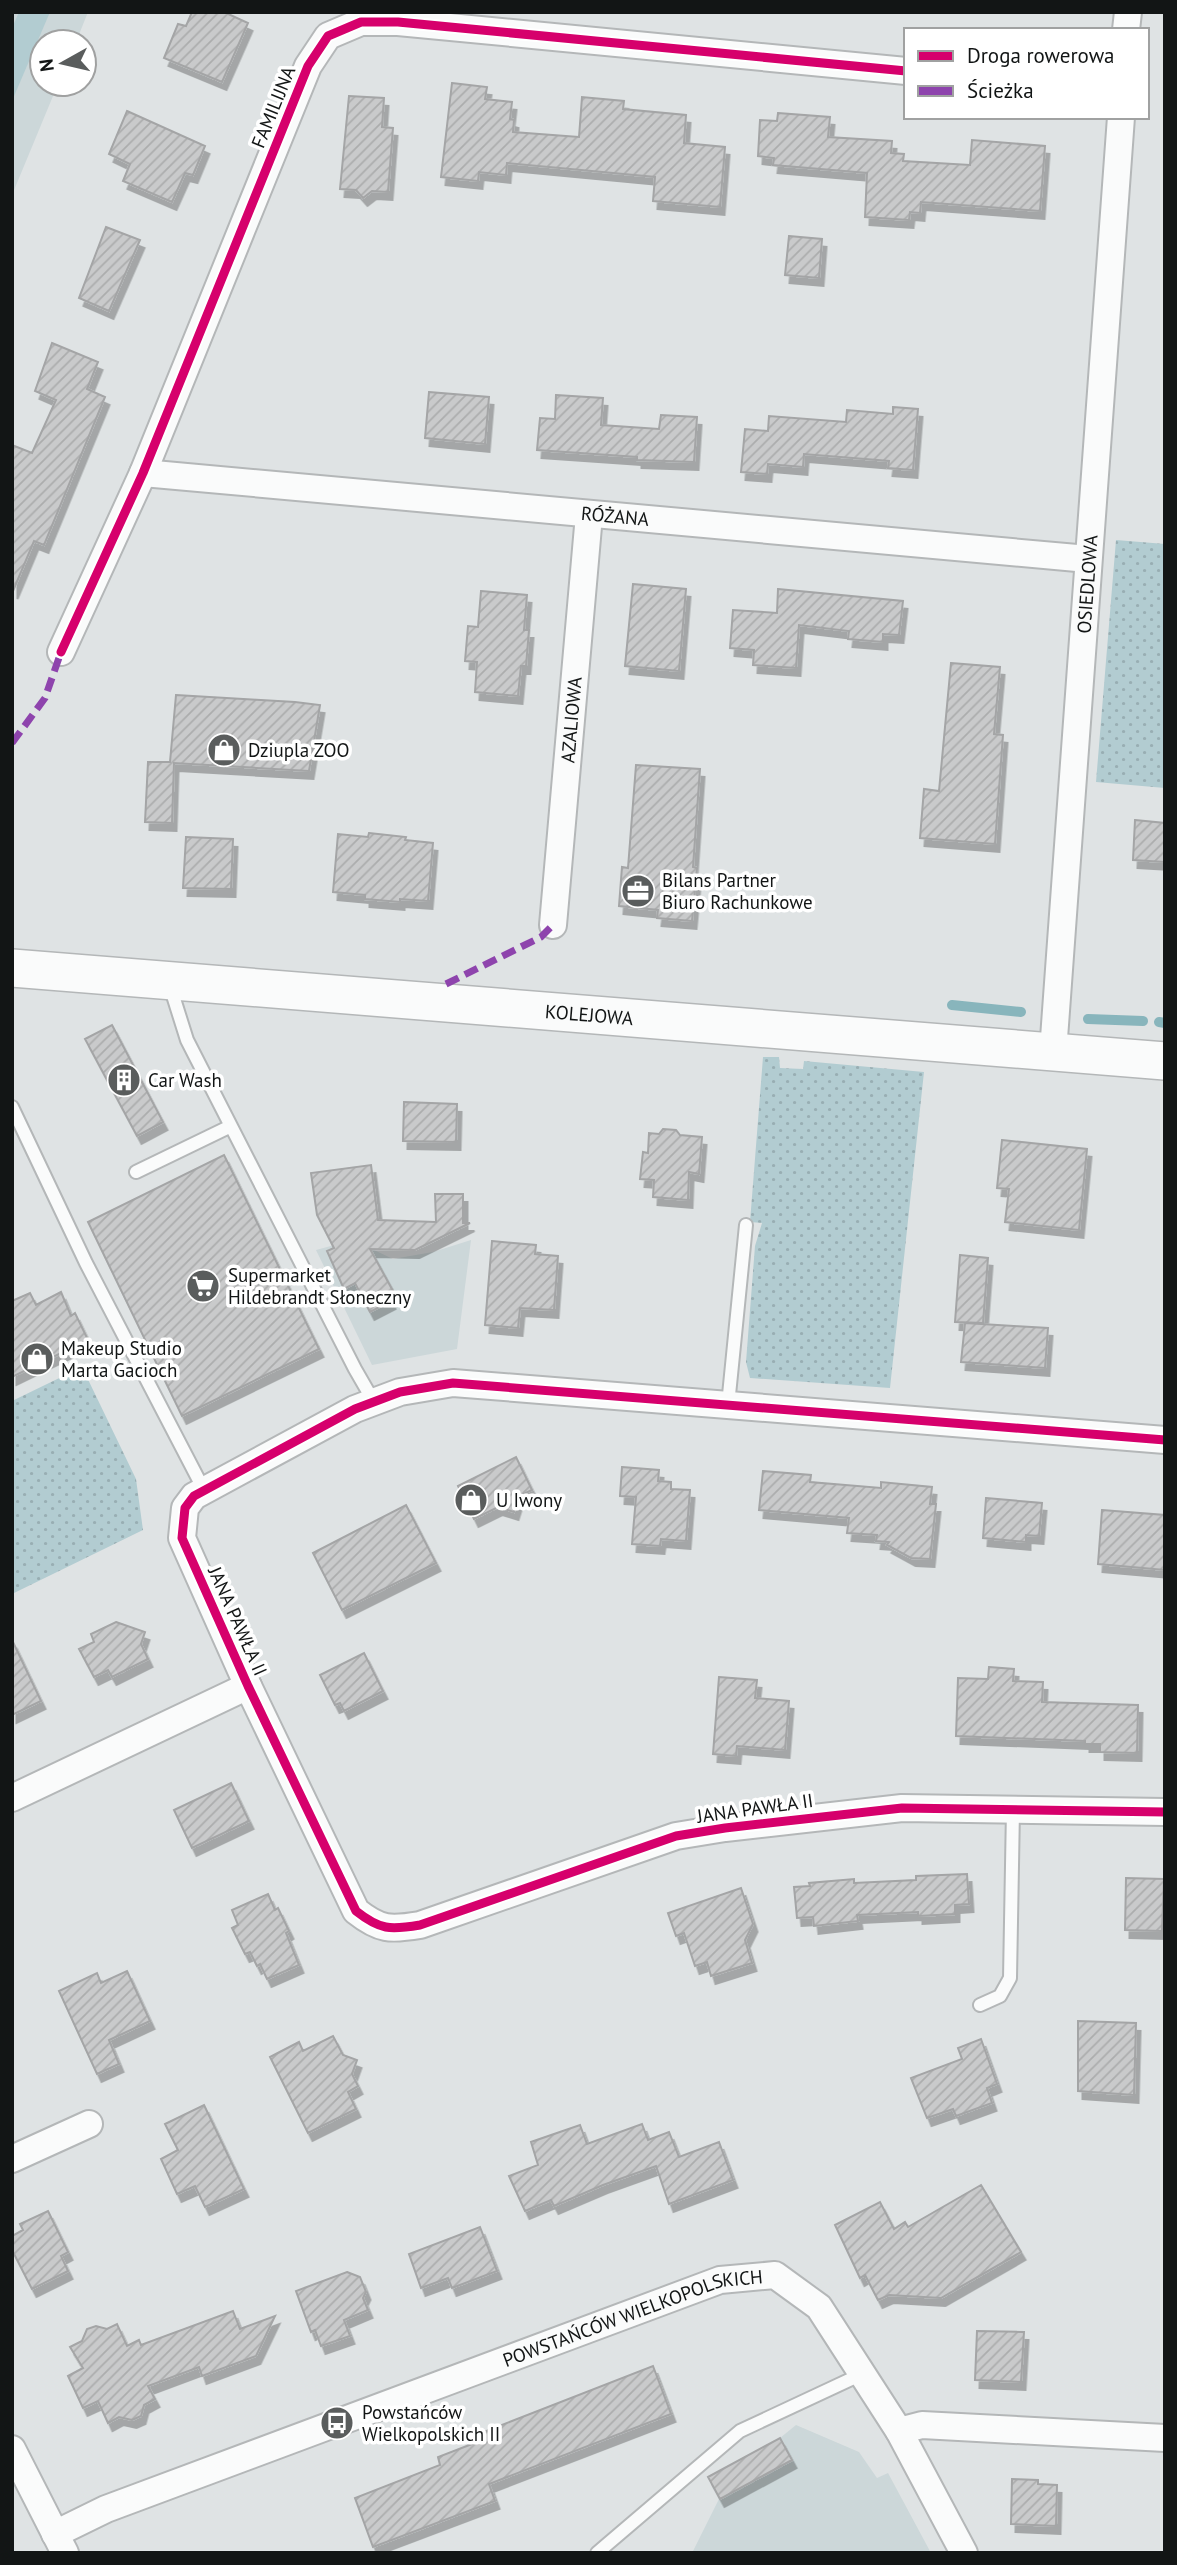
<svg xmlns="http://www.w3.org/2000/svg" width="1177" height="2565" viewBox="0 0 1177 2565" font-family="'PT Sans',sans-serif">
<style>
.built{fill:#ccd7d9}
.grass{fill:url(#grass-dots)}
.green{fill:#b2ccd1}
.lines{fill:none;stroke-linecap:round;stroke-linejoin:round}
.stream{stroke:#88b5bc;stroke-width:10}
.building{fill:url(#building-hatch);stroke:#a4a5a6;stroke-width:2;filter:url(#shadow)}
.lane-casing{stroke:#b4b7b8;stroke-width:16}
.street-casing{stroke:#b4b7b8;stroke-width:30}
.secondary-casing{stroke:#b4b7b8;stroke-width:40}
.lane{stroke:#fafbfb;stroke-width:12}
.street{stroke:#fafbfb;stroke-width:26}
.secondary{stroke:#fafbfb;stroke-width:37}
.quiet{stroke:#8e44ad;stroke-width:7;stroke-dasharray:14 7;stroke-linecap:butt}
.cycleway-casing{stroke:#fff;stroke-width:13}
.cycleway{stroke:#d6006c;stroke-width:9}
.labels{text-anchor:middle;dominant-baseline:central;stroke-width:7;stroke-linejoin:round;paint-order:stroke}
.street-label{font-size:19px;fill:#121515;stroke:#fff}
.poi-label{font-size:19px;fill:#121515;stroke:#fff;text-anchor:start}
</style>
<defs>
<pattern id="grass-dots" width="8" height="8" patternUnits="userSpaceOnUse" patternTransform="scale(1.75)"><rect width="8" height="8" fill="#b2ccd1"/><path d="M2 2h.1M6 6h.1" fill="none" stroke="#98aeb3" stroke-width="1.8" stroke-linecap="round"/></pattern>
<pattern id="building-hatch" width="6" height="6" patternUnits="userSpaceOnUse" patternTransform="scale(1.75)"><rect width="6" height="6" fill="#c9cacb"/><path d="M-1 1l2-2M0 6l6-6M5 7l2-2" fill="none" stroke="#acadad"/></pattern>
<filter id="shadow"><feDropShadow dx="4.5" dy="8" stdDeviation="0" flood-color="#0004"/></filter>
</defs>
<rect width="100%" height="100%" fill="#dfe3e4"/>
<path class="built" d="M12 12H88L76 42H42V84H58L12 195Z
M353 1240 393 1259 433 1252 471 1240 457 1349 372 1365 316 1250Z
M796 2425 859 2452 877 2478 888 2473 931 2553H692L719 2499 708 2477 780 2438Z"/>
<path class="grass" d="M1116 540 1165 544V788L1096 782Z
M763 1057H779L780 1068 803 1069 804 1061 924 1072 890 1388 750 1378 746 1362 755 1246 762 1223 750 1222Z
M82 1367 136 1479 143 1530 12 1594V1401Z"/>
<path class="green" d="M19 12H50L12 101V28Z"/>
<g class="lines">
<path class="stream" d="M952 1005 1021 1012
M1088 1019 1143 1021
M1159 1022 1165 1023"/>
</g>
<path class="building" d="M192 12H224L248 23 222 82 164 58 178 24 186 26Z
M452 83 487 87 485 99 512 102 510 119 514 120 513 132 579 137 582 97 624 101 623 109 686 115 684 143 725 147 720 207 653 201 655 177 507 163 506 175 479 172 478 181 441 177Z
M349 96 384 98 382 127 393 128 388 192 372 191 363 198 356 190 340 189Z
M127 111 205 146 193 175 185 173 172 202 123 181 130 164 109 154Z
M778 113 830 117 828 137 892 141 891 153 904 154 903 161 970 165 972 140 1045 146 1040 211 921 202 920 213 910 212 909 220 865 217 867 173 773 165 774 158 758 156 760 120 777 121Z
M106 227 140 240 109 311 79 298Z
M789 236 822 239 819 278 785 275Z
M52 343 98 362 87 389 105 397 44 545 34 541 13 591 12 445 32 453 56 400 35 391Z
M429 392 489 397 485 444 425 438Z
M556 395 603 398 601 425 659 429 661 415 697 417 694 462 637 460V457L537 450 540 418 555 419Z
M893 407 918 409 913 470 888 468 889 461 804 454 803 467 768 464 767 474 741 472 745 429 768 431 769 416 846 422 847 410 893 414Z
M633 584 686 589 679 671 625 666Z
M778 589 903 601 899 635 883 634V642L848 639 849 631 799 625 796 668 753 665 754 650 730 648 733 610 777 613Z
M481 591 527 595 524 630H529L526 666H521L518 696 475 692 477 662 465 661 468 626 478 627Z
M951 663 1000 667 994 734 1003 735 995 844 920 838 924 789 939 791Z
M176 695 295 702 320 705 309 771 174 763 172 823 145 822 148 762H170Z
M636 765 700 769 693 867 697 868 692 921 657 918 658 910 619 906 622 867 628 868Z
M1135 820 1165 823V862L1133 860Z
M369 833 406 837 405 840 433 843 428 901 400 899V902L365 899V895L333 892 338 834 368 837Z
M186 837 233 839 231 889 183 888Z
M112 1025 163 1122 137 1136 85 1039Z
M404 1102 457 1104 456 1142 403 1141Z
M663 1129 676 1130 680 1135 702 1137 699 1174 689 1172 688 1200 653 1197 654 1180 640 1179 643 1152 648 1153 649 1133 659 1134Z
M1002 1140 1087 1149 1079 1230 1005 1222 1009 1189 997 1188Z
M224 1155 319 1349 182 1416 88 1222Z
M371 1165 378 1220 436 1222 435 1194H463V1223H470L415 1250 370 1249 393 1291 388 1294 391 1301 370 1312 355 1283 344 1289 327 1251 334 1248 317 1215 311 1173Z
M492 1241 536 1245 535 1254 558 1256 554 1310 520 1308 518 1328 485 1325Z
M960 1255 988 1258 983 1323 955 1322Z
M61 1292 71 1316 75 1313 88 1340 12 1377V1301L30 1293 36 1305Z
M965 1323 1048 1328 1045 1368 961 1362Z
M516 1457 532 1490 519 1496 514 1512 498 1507 474 1519 458 1486Z
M622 1467 659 1470 658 1481 671 1482V1489L690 1490 686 1541 661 1539 660 1546 632 1544 636 1497 620 1496Z
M763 1471 811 1475 810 1482 881 1488V1482L932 1487 930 1504H936L930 1559 911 1558 887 1545 889 1542 876 1541 877 1535 847 1533 849 1518 759 1510Z
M986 1498 1042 1503 1039 1536 1026 1535V1542L983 1538Z
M406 1505 436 1563 342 1610 313 1553Z
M1102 1510 1165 1515V1570L1098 1564Z
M116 1622 145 1632 141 1644 148 1659 112 1677 108 1670 94 1677 79 1649 94 1642 91 1634Z
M12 1640 41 1701 12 1715Z
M364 1653 383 1691 344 1711 340 1703 335 1705 320 1675Z
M989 1667 1014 1669 1013 1681 1043 1682 1042 1702 1138 1705 1137 1753 1100 1752V1744H1085V1741L956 1736 958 1678 988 1679Z
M719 1677 757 1680 755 1698 789 1701 785 1750 737 1746 736 1756 713 1754Z
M231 1783 249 1821 192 1848 174 1810Z
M967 1874 969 1904 955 1905V1914L918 1916V1912L857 1915 858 1921 814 1926 813 1917 797 1918 794 1887 810 1886 809 1883 854 1879V1883L916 1880V1876Z
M1126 1878 1164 1879 1162 1931 1125 1930Z
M741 1888 753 1924 745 1940 752 1963 711 1976 707 1962 695 1966 684 1933 676 1936 668 1913Z
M268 1894 275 1910 278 1908 289 1931 286 1933 299 1965 267 1979 260 1964 257 1966 250 1952 245 1954 232 1928 238 1925 232 1910Z
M127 1971 150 2021 109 2040 119 2064 97 2074 59 1991 97 1973 101 1983Z
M1078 2021 1136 2023 1134 2095 1078 2091Z
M333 2036 343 2055 357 2060 352 2074 358 2086 348 2092 356 2109 308 2133 270 2057 299 2042 303 2051Z
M981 2039 997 2084 987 2088 992 2103 956 2116 953 2109 927 2118 911 2078 962 2059 958 2048Z
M204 2105 244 2189 205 2207 195 2186 177 2194 161 2159 178 2150 165 2124Z
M642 2124 648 2140 669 2132 679 2157 719 2142 733 2180 669 2204 656 2166 603 2185 554 2206 551 2200 525 2211 509 2176 538 2165 531 2142 580 2125 587 2144Z
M981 2185 1021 2252 941 2298 889 2295 878 2300 865 2275 860 2278 835 2225 880 2202 894 2229 905 2222 908 2227Z
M48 2211 68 2252 61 2256 68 2271 32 2289 12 2250V2236L23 2230 20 2224Z
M480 2227 497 2271 452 2288 448 2278 421 2288 409 2254Z
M347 2272 360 2277 366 2292 363 2298 368 2310 344 2320 350 2336 321 2346 315 2330 311 2332 296 2291Z
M233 2311 240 2329 275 2316 256 2356 202 2376 199 2367 148 2386 155 2399 144 2405 141 2416 132 2420 119 2417 108 2423 98 2401 83 2408 68 2376 83 2368 70 2347 82 2341 87 2329 96 2326 107 2329 117 2324 127 2346 139 2340 141 2345Z
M977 2331 1024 2332 1021 2382 975 2380Z
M653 2366 671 2414 489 2484 495 2501 373 2547 355 2498 440 2465 438 2457 472 2444 471 2437Z
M780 2438 792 2460 720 2499 708 2477Z
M1012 2479 1038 2480V2484L1057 2485 1056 2526 1011 2524Z"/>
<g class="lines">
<defs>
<path id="lane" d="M170 986 187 1040 355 1369 374 1402
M12 1107 86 1263 204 1490
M136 1172 231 1126
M728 1405 746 1225
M980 2005 1000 1996 1010 1978 1013 1809
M597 2553 740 2431 862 2374"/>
<g id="street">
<path d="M1126 30 1128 12"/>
<path id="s1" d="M143 473 1088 559"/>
<path d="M61 652 143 473 308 66 328 36 361 22H398L906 71"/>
<path id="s2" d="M553 925 589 515"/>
<path id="s3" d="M1053 1052 1121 117"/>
<path d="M1165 1440 453 1383 400 1392 355 1409 194 1496 185 1508 182 1538 248 1686 356 1911C380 1930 390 1930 420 1925L676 1836 725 1828 902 1808 1165 1812"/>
<path d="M12 1798 248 1686"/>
<path d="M12 2159 89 2124"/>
<path d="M899 2431 964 2553"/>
<path d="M12 2449 65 2553"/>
<path id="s4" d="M55 2534 106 2509 720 2280 775 2275 819 2307 899 2431 922 2425 1165 2438"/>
</g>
<g id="secondary">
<path id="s5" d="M12 968 1165 1061"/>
</g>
</defs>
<use href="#lane" class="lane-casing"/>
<use href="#street" class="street-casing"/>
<use href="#secondary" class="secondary-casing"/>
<use href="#lane" class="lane"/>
<use href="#street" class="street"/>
<use href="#secondary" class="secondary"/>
<path class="quiet" d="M12 743 45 698 61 652
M446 984 541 937 553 925"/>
<defs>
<path id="cycleway" d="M61 652 143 473 308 66 328 36 361 22H398L906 71
M1165 1440 453 1383 400 1392 355 1409 194 1496 185 1508 182 1538 248 1686 356 1911C380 1930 390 1930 420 1925L676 1836 725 1828 902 1808 1165 1812"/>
</defs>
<use href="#cycleway" class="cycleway-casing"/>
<use href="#cycleway" class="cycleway"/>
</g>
<defs>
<symbol id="shop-disc" viewBox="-11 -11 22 22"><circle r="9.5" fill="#5a5d5d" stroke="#fff"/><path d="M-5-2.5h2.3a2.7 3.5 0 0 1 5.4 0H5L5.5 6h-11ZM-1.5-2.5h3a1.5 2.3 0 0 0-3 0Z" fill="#fff"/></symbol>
<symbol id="office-disc" viewBox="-11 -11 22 22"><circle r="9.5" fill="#5a5d5d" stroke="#fff"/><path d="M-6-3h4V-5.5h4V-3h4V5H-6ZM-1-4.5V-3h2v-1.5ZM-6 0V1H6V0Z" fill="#fff"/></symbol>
<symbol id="building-disc" viewBox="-11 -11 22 22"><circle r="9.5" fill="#5a5d5d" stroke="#fff"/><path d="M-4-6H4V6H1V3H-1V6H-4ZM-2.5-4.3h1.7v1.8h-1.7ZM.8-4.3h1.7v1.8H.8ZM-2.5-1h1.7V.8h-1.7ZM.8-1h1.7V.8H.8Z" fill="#fff"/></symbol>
<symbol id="supermarket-disc" viewBox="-11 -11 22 22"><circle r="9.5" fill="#5a5d5d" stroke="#fff"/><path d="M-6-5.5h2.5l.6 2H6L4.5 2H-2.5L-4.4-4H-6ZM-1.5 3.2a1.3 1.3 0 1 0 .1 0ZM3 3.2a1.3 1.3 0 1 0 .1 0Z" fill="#fff"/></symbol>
<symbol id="bus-disc" viewBox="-11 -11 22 22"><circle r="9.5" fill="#5a5d5d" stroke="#fff"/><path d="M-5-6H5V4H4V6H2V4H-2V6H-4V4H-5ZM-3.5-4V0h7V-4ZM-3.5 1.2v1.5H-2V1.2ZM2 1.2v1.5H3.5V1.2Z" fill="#fff"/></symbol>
</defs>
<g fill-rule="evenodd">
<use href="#shop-disc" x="205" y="731" width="38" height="38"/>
<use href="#office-disc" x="619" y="872" width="38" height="38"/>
<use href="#building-disc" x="105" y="1061" width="38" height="38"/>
<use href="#supermarket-disc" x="184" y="1267" width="38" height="38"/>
<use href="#shop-disc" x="18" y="1340" width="38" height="38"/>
<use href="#shop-disc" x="452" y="1481" width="38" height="38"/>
<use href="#bus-disc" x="318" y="2404" width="38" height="38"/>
</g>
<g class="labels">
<g class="street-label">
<text transform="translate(273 107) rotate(-68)">FAMILIJNA</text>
<text stroke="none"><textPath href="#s1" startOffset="474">RÓŻANA</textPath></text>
<text stroke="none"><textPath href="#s3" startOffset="469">OSIEDLOWA</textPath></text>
<text stroke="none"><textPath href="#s2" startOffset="206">AZALIOWA</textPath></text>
<text stroke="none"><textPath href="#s5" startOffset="579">KOLEJOWA</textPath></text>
<text transform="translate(238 1621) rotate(66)">JANA PAWŁA II</text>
<text transform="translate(755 1808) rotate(-8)">JANA PAWŁA II</text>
<text stroke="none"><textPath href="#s4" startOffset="618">POWSTAŃCÓW WIELKOPOLSKICH</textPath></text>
</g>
<g class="poi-label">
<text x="248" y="750">Dziupla ZOO</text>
<text x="662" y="880">Bilans Partner<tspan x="662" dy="22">Biuro Rachunkowe</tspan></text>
<text x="148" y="1080">Car Wash</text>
<text x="228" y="1275">Supermarket<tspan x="228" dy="22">Hildebrandt Słoneczny</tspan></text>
<text x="61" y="1348">Makeup Studio<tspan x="61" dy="22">Marta Gacioch</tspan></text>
<text x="496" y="1500">U Iwony</text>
<text x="362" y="2412">Powstańców<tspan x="362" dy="22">Wielkopolskich II</tspan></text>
</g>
</g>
<rect width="1177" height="2565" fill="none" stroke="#121515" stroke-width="28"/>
<rect x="904" y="28" width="245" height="91" fill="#ffffff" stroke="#a0a1a1" stroke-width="2"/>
<rect x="918" y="51" width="35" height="10" fill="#d6006c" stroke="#a0a1a1" stroke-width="2"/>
<text x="967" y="63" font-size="21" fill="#121515">Droga rowerowa</text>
<rect x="918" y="86" width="35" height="10" fill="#8e44ad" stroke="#a0a1a1" stroke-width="2"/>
<text x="967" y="98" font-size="21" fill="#121515">Ścieżka</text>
<g transform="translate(63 63) rotate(262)"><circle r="33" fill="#ffffff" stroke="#a0a1a1" stroke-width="2"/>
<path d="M0-5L12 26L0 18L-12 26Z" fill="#5a5d5d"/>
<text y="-10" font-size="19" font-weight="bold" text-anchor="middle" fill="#121515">N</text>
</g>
</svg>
